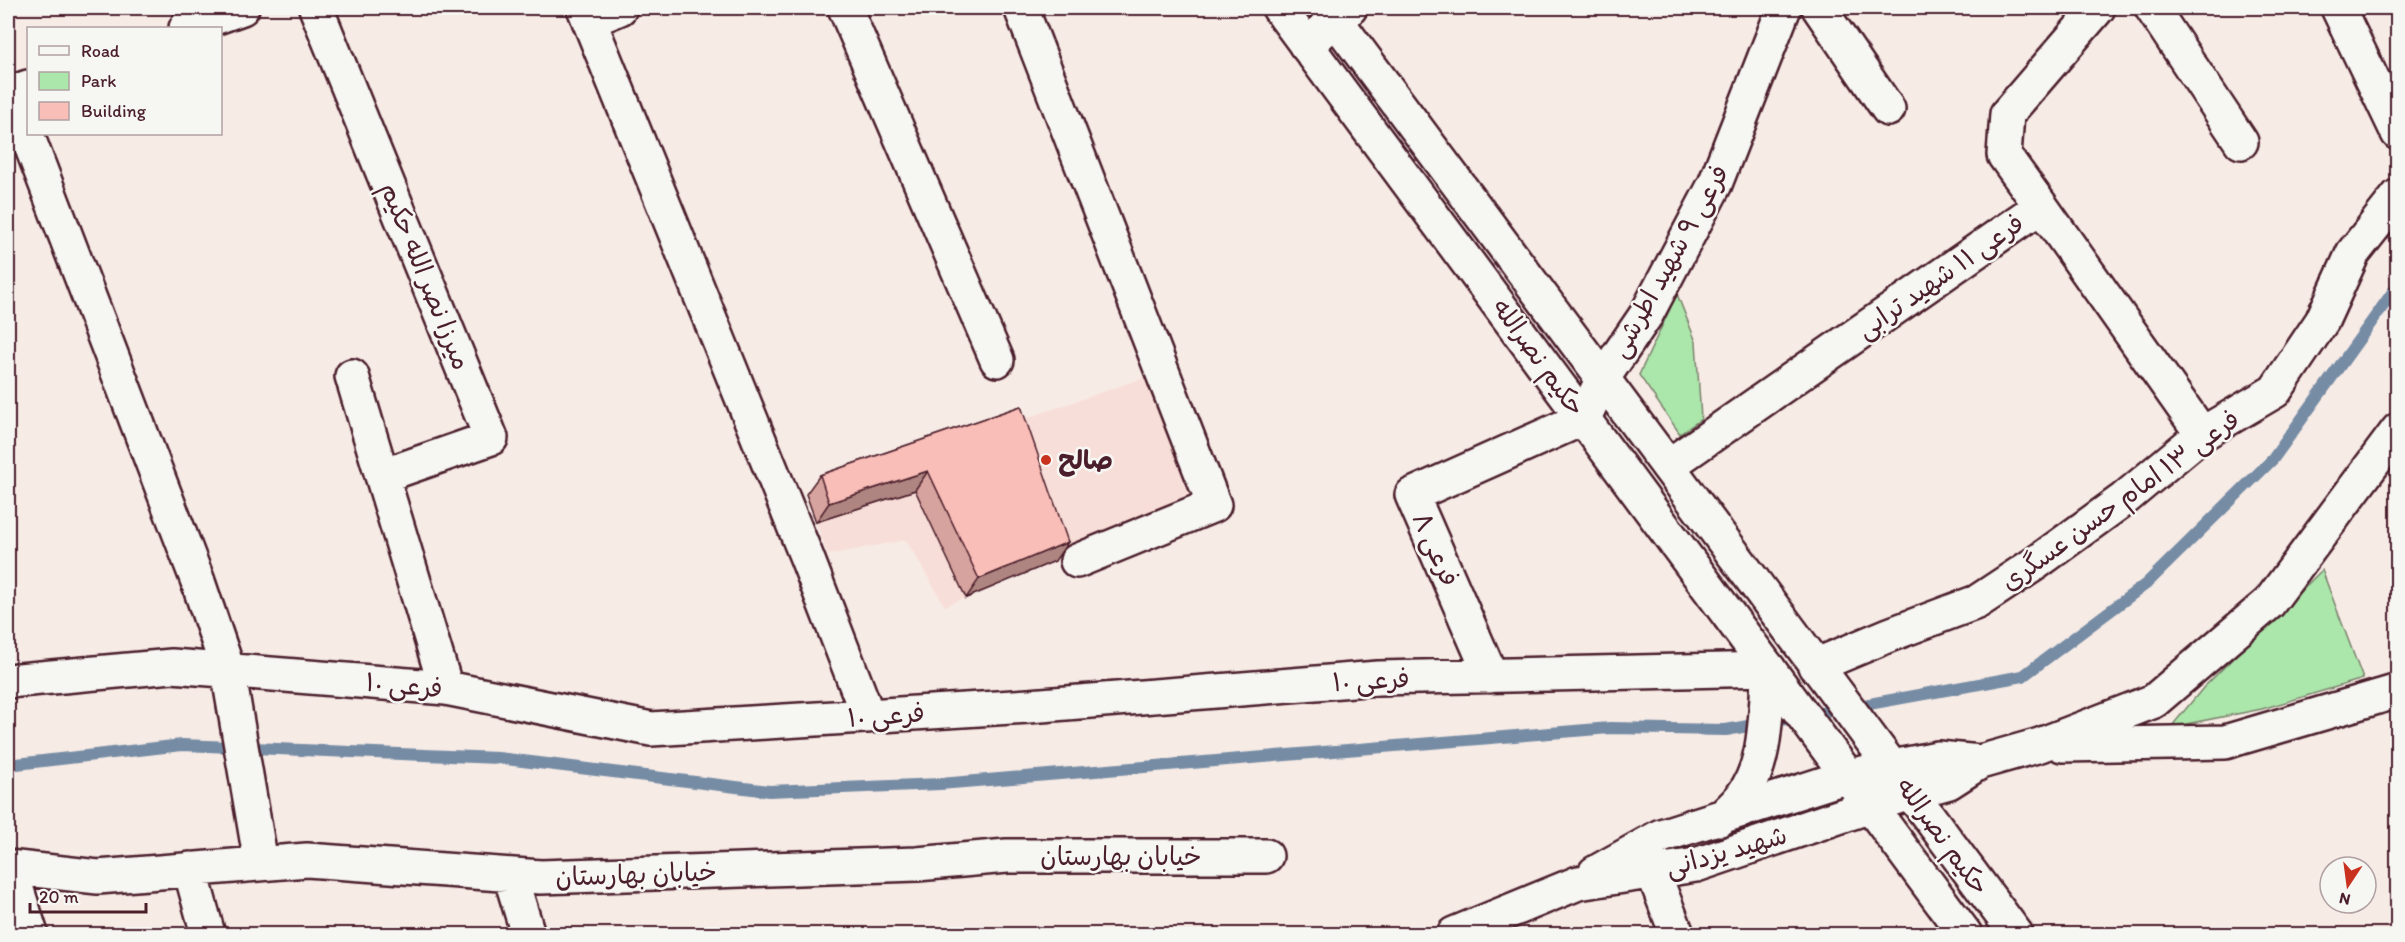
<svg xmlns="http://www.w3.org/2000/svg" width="2405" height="942" viewBox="0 0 2405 942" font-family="Itim,'Playpen Sans Arabic',sans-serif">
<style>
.built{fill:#f8ded8}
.green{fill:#abe6ab;stroke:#7a826b;stroke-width:1.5}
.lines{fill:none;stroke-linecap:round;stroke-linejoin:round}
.stream{stroke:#768ca4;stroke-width:12}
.minor-casing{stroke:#4a1f2b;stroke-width:38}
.major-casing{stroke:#4a1f2b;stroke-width:38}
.minor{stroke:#f6f6f2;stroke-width:33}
.major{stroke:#f6f6f2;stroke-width:33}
.wall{fill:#d7a39e;stroke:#4a1f2b;stroke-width:1.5}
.shaded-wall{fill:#af8581;stroke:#4a1f2b;stroke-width:1.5}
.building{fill:#fabeb8;stroke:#4a1f2b;stroke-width:1.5}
.poi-dot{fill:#c8321e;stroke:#f6f6f2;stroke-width:2}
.labels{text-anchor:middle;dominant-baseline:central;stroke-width:5;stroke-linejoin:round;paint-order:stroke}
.street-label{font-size:26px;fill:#4a1f2b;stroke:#f6f6f2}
.poi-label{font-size:26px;font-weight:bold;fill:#4a1f2b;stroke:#f6f6f2;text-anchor:start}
</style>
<rect width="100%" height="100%" fill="#f7ebe6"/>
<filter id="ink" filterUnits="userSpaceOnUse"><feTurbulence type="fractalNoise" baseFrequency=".0167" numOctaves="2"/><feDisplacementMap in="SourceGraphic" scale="12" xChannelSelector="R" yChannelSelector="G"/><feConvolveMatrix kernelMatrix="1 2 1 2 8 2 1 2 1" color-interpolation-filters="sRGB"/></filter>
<g filter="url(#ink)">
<path class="built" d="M1152 375 1201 502 945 606 906 540 828 555 806 494Z"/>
<path class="green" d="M1677 294 1696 342 1701 419 1680 434 1639 375Z
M2322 570 2363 679 2262 709 2171 727 2203 688Z"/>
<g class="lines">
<path class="stream" d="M8 765 182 745 498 758 769 791 940 784 1610 728 1726 730 2023 676 2146 584 2273 459 2398 285"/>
<defs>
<path id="minor" d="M316 8 491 438 382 476
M584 8 807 558 868 716
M845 8 997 360
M1021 8 1214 505 1077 561
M1819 8 1888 109
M2152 8 2241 142
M2338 8 2398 133
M589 21 620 8
M186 28 242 8
M1306 45 1350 8
M28 87 11 93 197 579 228 670 261 863
M2041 206 2202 434
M352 376 446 688
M1668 466 2041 206 2004 155 2007 114 2098 8
M1815 666 1889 635 1977 602 2036 563 2124 499 2202 434 2275 391 2322 321 2353 253 2398 196
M1491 676 1412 495 1584 418 1603 378 1646 315 1715 184 1784 8
M8 681 172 666 446 688 651 729 1029 706 1378 678 1769 669C1765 708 1768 762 1743 795 1737 804 1728 811 1720 819
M2062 745 2225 742 2398 691
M8 867 98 877 307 860 541 877 917 864 1007 856H1266
M10 868 31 934
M190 869 208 934
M1653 872 1677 934
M1595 873 1661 836 1848 776 1938 758 1980 762
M510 875 528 934
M1454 934 1578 883 1696 865 1909 793 1949 782 1980 762 2040 745 2154 701 2269 603 2398 430"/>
<path id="major" d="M1279 8 1965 934
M1327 8 2016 934"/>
</defs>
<use href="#minor" class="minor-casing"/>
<use href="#major" class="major-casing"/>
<use href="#minor" class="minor"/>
<use href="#major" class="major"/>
</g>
<path class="wall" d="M1021 406 1055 561 966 598 915 490 816 522 806 494 820 475Z"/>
<path class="shaded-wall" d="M928 471 915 490 816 522 829 503Z
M1068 542 1055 561 966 598 979 579Z"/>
<path class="building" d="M1021 406 1068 542 979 579 928 471 829 503 820 475Z"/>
</g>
<circle class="poi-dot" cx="1046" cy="460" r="6"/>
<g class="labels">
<g class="street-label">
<text transform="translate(1669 261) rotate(-61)">فرعی ۹ شهید اطرشی</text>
<text transform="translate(426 276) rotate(68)">میرزا نصر الله حکیم</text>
<text transform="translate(1940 276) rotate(-35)">فرعی ۱۱ شهید ترابی</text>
<text transform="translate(1539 357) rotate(54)">حکیم نصرالله</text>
<text transform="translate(2120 500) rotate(-36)">فرعی ۱۳ امام حسن عسگری</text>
<text transform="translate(1436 549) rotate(66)">فرعی ۸</text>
<text transform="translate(1371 680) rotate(-3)">فرعی ۱۰</text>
<text transform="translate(404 685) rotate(5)">فرعی ۱۰</text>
<text transform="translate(886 715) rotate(-4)">فرعی ۱۰</text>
<text transform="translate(1943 836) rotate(54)">حکیم نصرالله</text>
<text transform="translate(1726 851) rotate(-16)">شهید یزدانی</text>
<text x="1121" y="856">خیابان بهارستان</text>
<text transform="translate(636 874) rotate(-2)">خیابان بهارستان</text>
</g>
<g class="poi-label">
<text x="1058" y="460">صالح</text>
</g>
</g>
<rect width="2405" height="942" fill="none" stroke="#f6f6f2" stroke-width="30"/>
<rect x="15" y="15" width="2375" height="912" fill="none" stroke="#4a1f2b" stroke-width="2" filter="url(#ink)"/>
<rect x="27" y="27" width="195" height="108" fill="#f6f6f2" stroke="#b1a0a2" stroke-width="1.5"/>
<rect x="39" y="46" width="30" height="9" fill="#f6f6f2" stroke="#b1a0a2" stroke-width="1.5"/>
<text x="81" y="57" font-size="18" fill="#4a1f2b">Road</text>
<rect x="39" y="72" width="30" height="18" fill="#abe6ab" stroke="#b1a0a2" stroke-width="1.5"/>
<text x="81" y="87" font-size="18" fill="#4a1f2b">Park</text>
<rect x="39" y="102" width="30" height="18" fill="#fabeb8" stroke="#b1a0a2" stroke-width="1.5"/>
<text x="81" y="117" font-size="18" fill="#4a1f2b">Building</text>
<g transform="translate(2348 885) rotate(193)"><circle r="28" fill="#f6f6f2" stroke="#b1a0a2" stroke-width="1.5"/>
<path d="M0-4.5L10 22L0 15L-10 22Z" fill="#c8321e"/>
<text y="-9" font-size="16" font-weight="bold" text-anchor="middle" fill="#4a1f2b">N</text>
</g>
<path d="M30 903v9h116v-9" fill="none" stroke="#4a1f2b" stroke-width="3"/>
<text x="39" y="903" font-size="18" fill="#4a1f2b" stroke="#f6f6f2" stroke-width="4.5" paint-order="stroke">20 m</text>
</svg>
